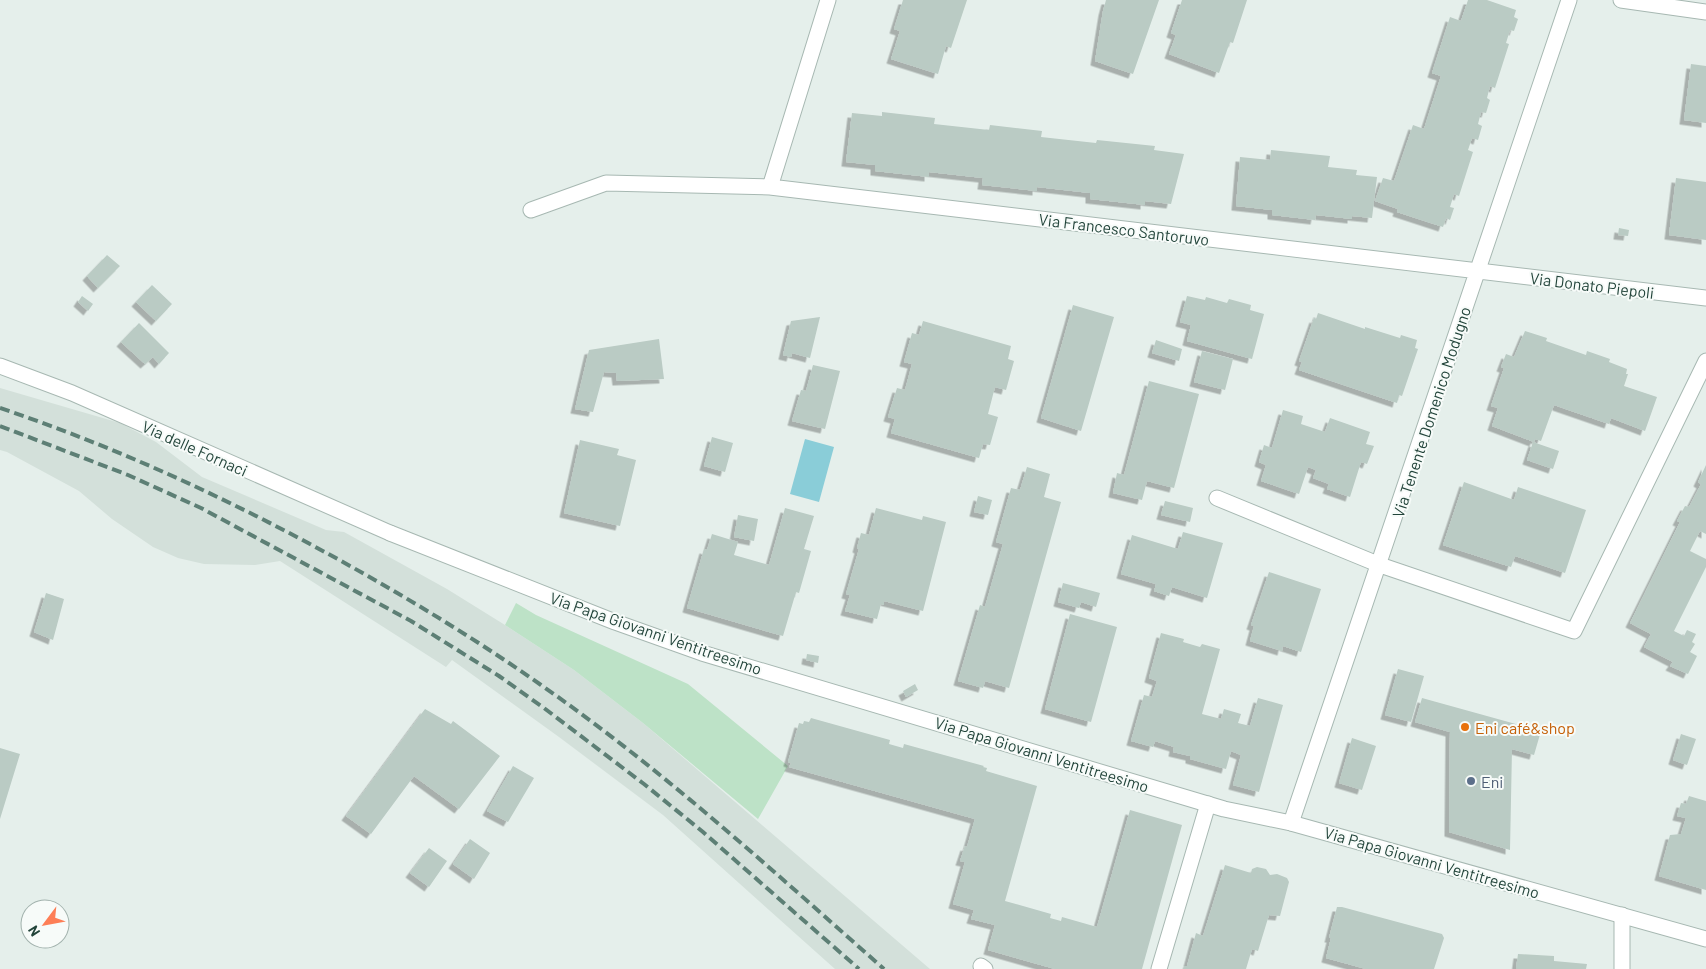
<svg xmlns="http://www.w3.org/2000/svg" width="1706" height="969" viewBox="0 0 1706 969" font-family="Barlow,sans-serif">
<style>
.built{fill:#d3e0da}
.green{fill:#bde2c7}
.water{fill:#8acdd8}
.building{fill:#bacbc4;filter:url(#shadow)}
.lines{fill:none;stroke-linecap:round;stroke-linejoin:round}
.minor-casing{stroke:#a7b8b2;stroke-width:17}
.tertiary-casing{stroke:#a7b8b2;stroke-width:17}
.minor{stroke:#fff;stroke-width:15}
.tertiary{stroke:#fff;stroke-width:15}
.rail{stroke:#5d7f75;stroke-width:4;stroke-dasharray:10 5;stroke-linecap:butt}
.food-dot{fill:#e8710a;stroke:#f7fbf9;stroke-width:2}
.service-dot{fill:#5c6f8a;stroke:#f7fbf9;stroke-width:2}
.labels{text-anchor:middle;dominant-baseline:central;stroke-width:4;stroke-linejoin:round;paint-order:stroke}
.street-label{font-size:16px;fill:#22443a;stroke:#f7fbf9}
.food-label{font-size:16px;fill:#c56008;stroke:#f7fbf9;text-anchor:start}
.service-label{font-size:16px;fill:#4e5e75;stroke:#f7fbf9;text-anchor:start}
</style>
<defs>
<filter id="shadow"><feDropShadow dx="-4.5" dy="4.5" stdDeviation="0" flood-color="#0004"/></filter>
</defs>
<rect width="100%" height="100%" fill="#e5efeb"/>
<path class="built" d="M0 388 120 423 156 442 202 477 326 530 344 532 447 589 505 625 574 670 643 723 930 969H835L663 815 559 737 452 660 446 667 280 561 255 565 204 564 178 558 153 547 112 519 79 491 7 452 0 450Z"/>
<path class="green" d="M516 603 536 615 688 684 788 766 758 819 643 723 574 670 505 625Z"/>
<path class="water" d="M805 439 834 447 819 502 790 494Z"/>
<path class="building" d="M903 0H967L951 48 946 46 938 74 891 59 900 31 894 29Z
M1106 0H1159L1133 74 1095 61 1103 11Z
M1182 0H1247L1233 43 1230 42 1219 73 1169 54 1176 35 1171 33Z
M1468 0H1487L1516 10 1514 17 1518 19 1514 31 1510 30 1506 43 1509 44 1495 88 1490 86 1487 98 1490 100 1486 113 1481 112 1478 124 1482 126 1478 140 1472 138 1468 150 1473 152 1459 196 1454 194 1450 207 1454 208 1450 220 1446 218 1443 227 1397 212 1398 209 1375 201 1383 178 1394 181 1413 125 1424 129 1441 76 1432 73 1450 17 1461 21Z
M1691 64 1706 66V123L1684 120Z
M882 112 935 118 934 124 989 130 990 125 1042 131 1041 137 1096 143 1097 140 1155 146 1154 150 1184 154 1171 204 1145 201V205L1090 199V193L1037 187V191L982 185 983 178 929 172V177L875 171V165L846 162 852 113 882 116Z
M1271 150 1330 156 1328 167 1357 170 1356 175 1377 177 1372 218 1352 216V219L1316 215 1315 220 1272 215V210L1236 206 1240 157 1270 160Z
M1676 178 1706 182V240L1669 235Z
M1619 228 1629 230 1628 236 1618 235Z
M107 255 120 266 98 288 87 276Z
M152 285 172 304 156 321 136 302Z
M82 296 93 304 88 311 78 302Z
M1187 296 1205 300 1206 297 1227 303 1229 299 1251 305 1250 310 1264 314 1252 359 1187 341 1191 325 1180 322Z
M1073 305 1114 317 1081 431 1041 418Z
M1318 313 1365 329V327L1400 338 1401 335 1417 340 1415 348 1418 349 1402 396 1399 395 1397 403 1299 370 1302 362 1299 361 1314 318 1316 319Z
M820 317 810 358 792 353 791 357 783 355 791 321Z
M923 321 1011 346 1008 359 1014 361 1006 390 995 387 988 414 998 417 990 445 983 444 979 458 891 433 895 419 888 417 897 388 905 390 912 364 904 362 912 333 919 335Z
M139 323 169 353 159 364 153 357 145 364 121 342Z
M1525 331 1547 338 1546 341 1586 355 1587 351 1610 359 1609 362 1627 369 1626 374H1628L1624 386 1657 397 1645 431 1611 418 1609 424 1554 405 1541 441 1535 439 1534 442 1492 426 1498 408 1491 406 1504 368 1501 367 1506 354 1514 357Z
M659 339 664 379 617 381 616 373 604 372 593 412 575 409 589 350Z
M1156 340 1182 349 1179 361 1152 353Z
M1202 351 1233 359 1225 390 1194 382Z
M813 365 840 371 825 429 792 421 801 390 806 391Z
M1149 381 1199 394 1174 488 1147 481 1142 500 1113 493 1117 473 1124 475Z
M1283 410 1303 416 1301 424 1325 432 1330 418 1370 432 1366 444 1374 446 1367 464 1361 462 1350 497 1327 489 1329 484 1313 478 1316 470 1308 467 1299 494 1261 481 1266 465 1259 462 1264 445 1272 448Z
M712 437 733 443 725 472 704 466Z
M580 440 619 449 617 455 636 460 620 526 564 513Z
M1533 442 1559 451 1553 469 1527 460Z
M1706 465V534L1700 531 1690 551 1706 559V567L1674 631 1684 636 1687 630 1696 634 1692 642 1695 644 1690 652 1697 656 1688 674 1670 666 1673 662 1644 647 1651 634 1630 623 1680 522 1677 521 1685 506 1689 507 1701 484 1698 482Z
M1027 467 1050 474 1044 497 1061 502 1009 688 985 681 983 688 958 681 980 605 985 607 1003 544 996 542 1011 488 1020 490Z
M1464 482 1514 500 1518 487 1586 510 1565 573 1515 556 1511 567 1443 545Z
M978 496 992 500 988 515 974 512Z
M1165 501 1193 508 1190 522 1161 515Z
M785 508 814 516 804 549 811 551 799 593 796 592 783 636 687 608 704 549 707 550 712 534 738 542 734 555 769 565Z
M876 508 922 520 923 516 946 522 923 611 884 601V605L881 604 877 619 845 611 850 595 846 594 859 549 857 548 861 533 869 535Z
M738 515 758 519 754 541 734 537Z
M1183 532 1223 543 1207 598 1172 587 1169 596 1154 591 1156 584 1121 574 1132 535 1178 549Z
M1269 572 1321 589 1301 652 1283 646 1282 651 1250 641 1254 626 1251 625Z
M1063 583 1100 593 1096 607 1081 602 1079 608 1058 602Z
M46 593 64 599 53 640 34 632Z
M1070 614 1117 627 1091 722 1045 709Z
M1161 633 1184 639 1183 642 1200 647 1202 644 1220 649 1202 714 1221 719 1224 709 1241 714 1238 723 1250 726 1258 698 1283 705 1259 792 1233 785 1241 755 1231 751 1226 769 1190 759V756L1173 752 1174 747 1155 741 1153 747 1131 741 1144 695 1152 697 1157 681 1149 678Z
M807 654 819 656 818 663 806 660Z
M1398 669 1424 676 1411 722 1385 715Z
M915 684 918 690 906 697 903 691Z
M1422 698 1541 731 1534 755 1512 749 1510 850 1449 832 1450 732 1415 722Z
M425 709 451 724 453 721 500 756 459 809 414 776 371 834 346 816Z
M811 718 890 740 889 744 903 748 904 744 984 766 983 767 987 768 986 771 1037 786 1005 901 1051 914 1050 918 1061 921 1062 917 1097 927 1130 810 1182 825 1142 969H1055L988 950 995 925 971 919 974 910 953 904 965 862 960 861 965 846 967 847 975 819 789 767 791 763 788 762 799 723 803 724 804 721 809 722Z
M1681 734 1696 739 1687 765 1673 760Z
M1352 738 1376 746 1362 790 1339 783Z
M0 748 20 754 0 819Z
M513 766 534 778 508 822 487 811Z
M1689 796 1706 801V890L1659 876 1670 835 1681 834 1686 818 1677 816 1681 803 1686 804Z
M470 839 490 853 474 879 453 864Z
M429 848 447 861 429 887 410 873Z
M1225 865 1251 873 1252 869 1257 867 1266 869 1270 875 1277 874 1287 878 1289 882 1280 916 1269 915 1258 951 1252 949 1246 969H1183L1184 966H1187L1196 933 1203 936Z
M1337 907H1342L1442 934 1444 938 1434 969H1366L1326 958 1331 938H1329Z
M1518 954 1554 956V961L1587 964 1586 969H1516Z"/>
<g class="lines">
<defs>
<path id="minor" d="M1621 0 1706 12
M770 187 828 0
M531 210 606 183 770 187 1706 298
M0 366 72 393 390 533
M1217 498 1380 565 1574 631 1706 361
M1291 823 1569 0
M1622 915V969
M981 966 985 969
M1159 969 1208 804"/>
<path id="tertiary" d="M390 533 615 622 702 653 1224 809 1291 823 1706 939"/>
</defs>
<use href="#minor" class="minor-casing"/>
<use href="#tertiary" class="tertiary-casing"/>
<use href="#minor" class="minor"/>
<use href="#tertiary" class="tertiary"/>
<path class="rail" d="M0 408C119 448 233 501 343 562 411 600 477 640 541 685 663 770 773 871 884 969
M0 426 128 475 201 508 411 621 499 676 544 708 644 784 703 832 859 969"/>
</g>
<circle class="food-dot" cx="1465" cy="727" r="5"/>
<circle class="service-dot" cx="1471" cy="781" r="5"/>
<g class="labels">
<g class="street-label">
<text transform="translate(1124 229) rotate(7)">Via Francesco Santoruvo</text>
<text transform="translate(1592 285) rotate(7)">Via Donato Piepoli</text>
<text transform="translate(1431 412) rotate(-72)">Via Tenente Domenico Modugno</text>
<text transform="translate(195 448) rotate(24)">Via delle Fornaci</text>
<text transform="translate(656 633) rotate(19)">Via Papa Giovanni Ventitreesimo</text>
<text transform="translate(1042 754) rotate(17)">Via Papa Giovanni Ventitreesimo</text>
<text transform="translate(1432 862) rotate(16)">Via Papa Giovanni Ventitreesimo</text>
</g>
<g class="food-label">
<text x="1475" y="727">Eni café&amp;shop</text>
</g>
<g class="service-label">
<text x="1481" y="781">Eni</text>
</g>
</g>
<g transform="translate(45 924) rotate(238)"><circle r="24" fill="#f7fbf9" stroke="#a2b2ad"/>
<path d="M0-4L9 19L0 12L-9 19Z" fill="#fd7e56"/>
<text y="-8" font-size="14" font-weight="bold" text-anchor="middle" fill="#22443a">N</text>
</g>
</svg>
